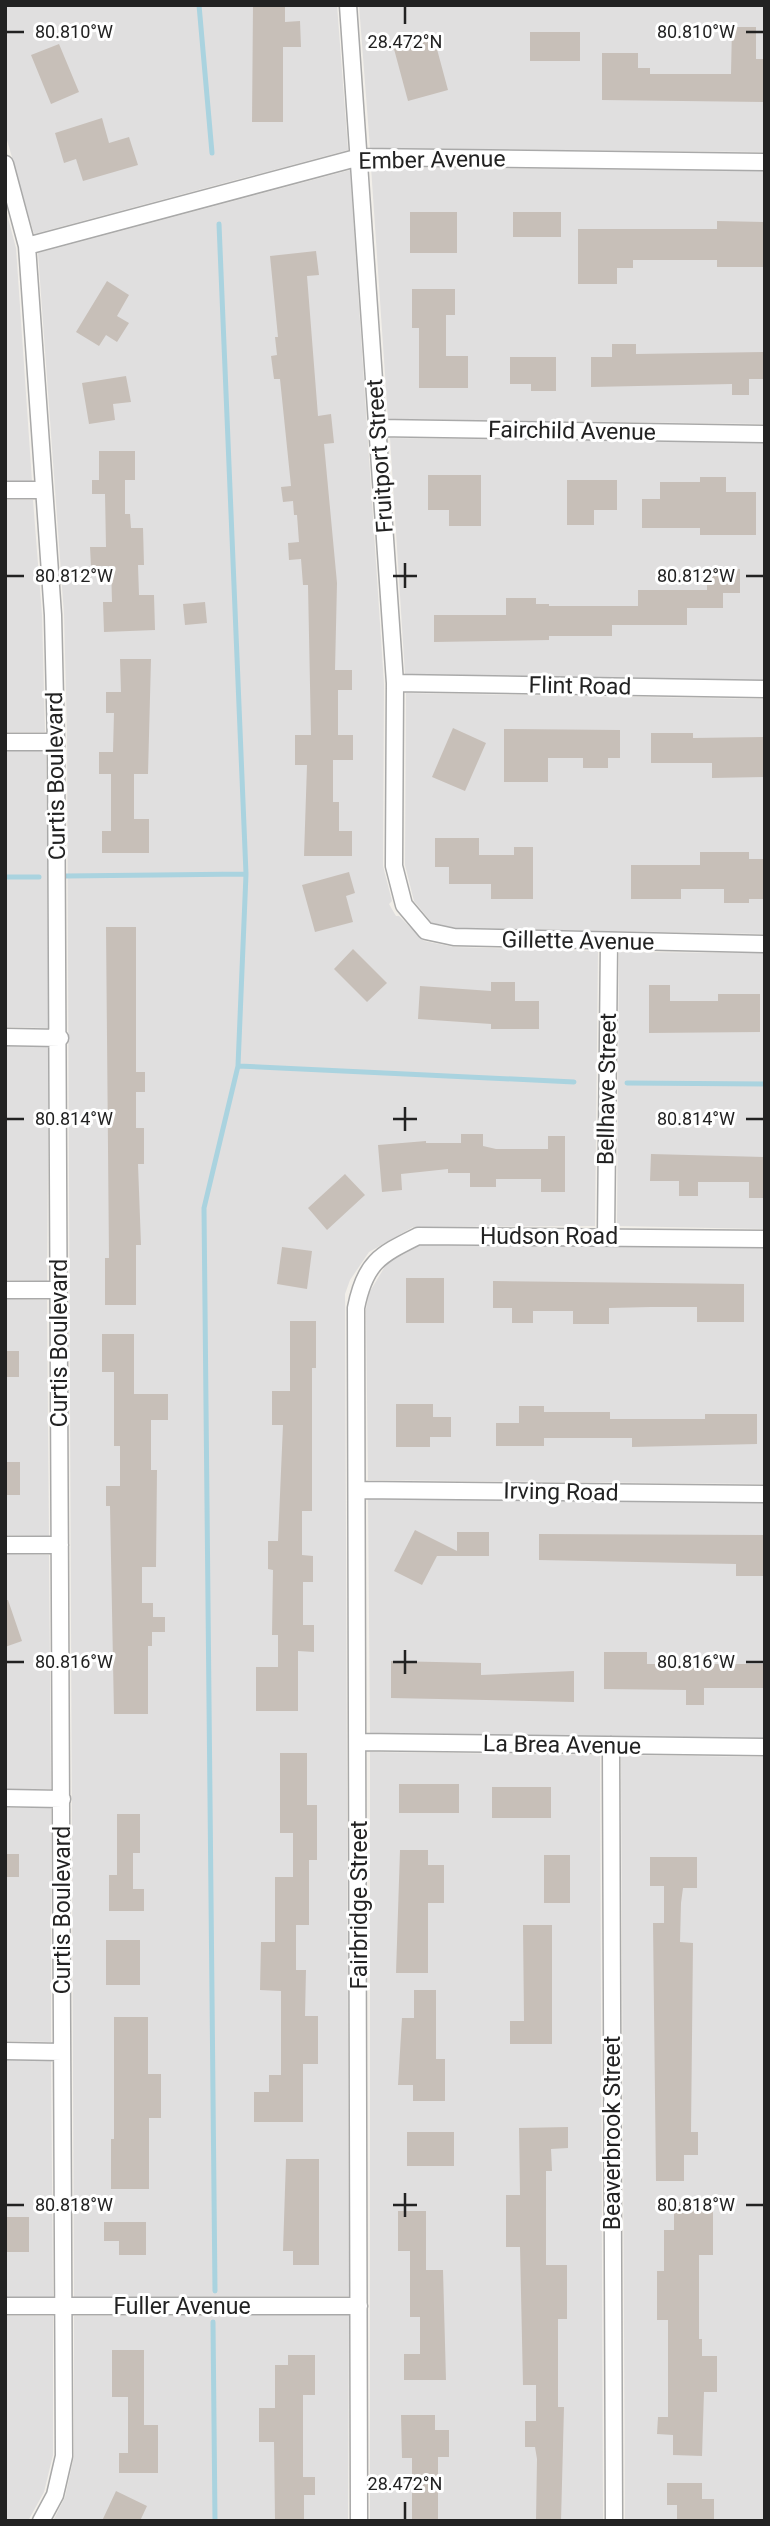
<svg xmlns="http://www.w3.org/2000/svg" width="770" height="2526" viewBox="0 0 770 2526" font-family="Roboto,sans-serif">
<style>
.residential{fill:#e0dfdf}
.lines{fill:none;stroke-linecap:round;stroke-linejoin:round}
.stream{stroke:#aad3df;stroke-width:5}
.building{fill:#c7bfb8}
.street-casing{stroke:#a9a9a9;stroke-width:19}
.street{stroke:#fff;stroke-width:16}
.ticks{fill:none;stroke:#222;stroke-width:2.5}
.labels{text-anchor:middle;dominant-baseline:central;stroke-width:6;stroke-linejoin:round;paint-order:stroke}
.street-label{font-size:23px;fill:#222;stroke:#fff}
.ticks-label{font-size:18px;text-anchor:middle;fill:#222;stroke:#fff;stroke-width:6;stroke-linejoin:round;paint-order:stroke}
</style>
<rect width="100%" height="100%" fill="#f2efe9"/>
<path class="residential" d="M5 5H337L348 150 34 234 5 133Z
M359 5H765V152L370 148Z
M371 167 765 171V424L388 419Z
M350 170 384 684 383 866 392 901 389 904 396 916H399L424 941 454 947 598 951 595 1226 413 1227 369 1252 350 1280 345 1294 349 2296 74 2297 67 732 64 614 38 253Z
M5 207 16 248 32 481H5Z
M390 438 765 443V680L405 674Z
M5 500H33L42 615 45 732H5Z
M406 693 765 699V934L456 928 432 923 414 901 405 865Z
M5 751H46L49 1028 5 1027Z
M619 952 765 953V1229L617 1226Z
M5 1046 49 1047 47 1281 5 1280Z
M421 1245 765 1248V1484L368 1480 366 1309 369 1293 387 1263Z
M5 1299 47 1300 49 1536 5 1535Z
M368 1499 765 1503V1738L370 1733Z
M5 1554 49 1555 51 1789H5Z
M370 1752 600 1755 603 2521H370Z
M621 1755 765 1757V2521H625Z
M5 1808H51V2042L5 2041Z
M5 2060 51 2061 53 2297H5Z
M349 2315 348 2521H53L65 2497 74 2456V2316Z
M5 2316H53V2455L44 2492 28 2521H5Z"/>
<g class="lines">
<path class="stream" d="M199 5 212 153
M66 876 246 874
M5 877H39
M238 1066 574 1082
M627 1083 765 1084
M215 2291 204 1208 238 1066 246 874 219 224
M213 2322 215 2521"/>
</g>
<path class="building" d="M253 5H285V22L300 21 301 47H283V122H252Z
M732 27H756V59H765V102L602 100V53H638V68H650V74H731Z
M530 32H580V61H530Z
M434 38 448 90 408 101 394 49Z
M59 44 79 92 51 104 31 55Z
M102 118 109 143 129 137 138 165 83 181 76 159 64 163 55 133Z
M410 212H457V253H410Z
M513 212H561V237H513Z
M717 221 765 222V267H717V260H633V268H617V284H578V229H717Z
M316 251 319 275 307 276 318 416 331 414 334 443 324 444 337 583 335 670H352V690H338V735H353V760H333V802H339V831H352V856H304L307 765H295V735H311L308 585H303L301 559 289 560 288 543 299 542 297 515H294L293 501 283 502 281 487 291 486 280 379H274L271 356 277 355 275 337H278L270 256Z
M107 281 129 295 117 316 129 323 117 342 106 335 99 346 76 332Z
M412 289H455V315H446V356H468V388H419V328H412Z
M612 344H636V354L765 352V379H749V395H732V384L591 387V357H612Z
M510 357H556V391H531V384H510Z
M126 376 131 402 113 404 115 420 89 424 82 383Z
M99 451H135V480H125V514H130L131 528H143L144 565H138L139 595H154L155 630 104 632 103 602H112L111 566H91L90 547H106L105 494H92V480H99Z
M428 475H481V526H449V510H428Z
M700 477H726V492H756V535H700V528H642V499H660V482H700Z
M567 480H617V510H594V525H567Z
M707 569H740V593H723V608H687V625H612V636H549V640L434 642V615H506V598H536V604H549V606H638V590H707Z
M205 602 207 623 185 625 183 604Z
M120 659H151L148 774H134V819H149V853H102V831H111V774H99V752H113L114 713H106V692H121Z
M453 728 486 743 465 791 432 777Z
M504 729 620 730V758H608V768H583V758H548V782H504Z
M651 733H693V738L764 737V777L712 778V763H651Z
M435 838H479V855H514V847H533V899H491V884H449V867H435Z
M700 852H749V859H765V899H749V903H724V889H681V899H631V865H700Z
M349 872 355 893 346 896 353 922 315 932 302 885Z
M106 927H136V1072H145V1092H136V1128H144V1164H138L141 1245H136V1305H105V1258H109Z
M353 949 387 983 367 1002 334 969Z
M491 982H515V1001H539V1029H491V1024L418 1019 420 986 491 991Z
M649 985H670V1001H718V994H760V1032L649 1033Z
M461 1134H483V1146L496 1149H548V1136H565V1192H541V1179H496V1187H470V1173H448V1169L401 1174 402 1190 382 1192 378 1145 426 1141V1143H461Z
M651 1154 765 1157V1198H749V1182H698V1196H679V1181H650Z
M345 1174 365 1195 327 1230 308 1208Z
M282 1247 312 1251 307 1289 277 1284Z
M406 1278H444V1323H406Z
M493 1281 744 1284V1322H697V1307H651L609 1308V1324H573V1311H533V1323H512V1308H493Z
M290 1321H316V1368H312V1511H302V1555L313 1556V1582H303V1625H314V1652L298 1651V1711H256V1667H278V1635H272L273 1570 268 1569V1541H278L283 1425H272V1391H290Z
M102 1334H134V1394H168V1420H151V1470H157L156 1567H142V1603H153V1617H165V1632H152V1646H148V1714H114L110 1506H106V1486H120V1446H114V1372H102Z
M5 1351H19V1377H5Z
M396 1404H433V1417H451V1437H430V1447H396Z
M519 1406H544V1412H610V1419H705V1414H757V1444L632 1447V1438H544V1446H496V1423H519Z
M5 1462H20V1495H5Z
M415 1530 457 1551V1532H489V1556H437L422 1585 394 1571Z
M539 1534 765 1535V1576H736V1564L539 1560Z
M5 1600H8L22 1641 5 1647Z
M604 1652H647V1664H765V1688H704V1705H686V1690L604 1689Z
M391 1661 481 1663V1675L574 1671V1702L391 1698Z
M280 1753H307V1805H317V1860H309V1925H296V1970H306L305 2016H318V2064H303V2122H254V2092H269V2075H281V1991L260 1990 261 1942H275V1877H293V1833H280Z
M399 1784H459V1813H399Z
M492 1787H551V1818H492Z
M117 1814H140V1853H133V1889H144V1911H109V1875H117Z
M400 1850H428V1865H444V1903H428V1973H396Z
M5 1854H19V1877H5Z
M544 1855H570V1903H544Z
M650 1857H697V1888H683L681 1903 680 1942 693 1943 691 2132H698V2155H684V2181H656L653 1923H664V1886H650Z
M523 1925H552V2044H510V2021H524Z
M106 1940H140V1985H106Z
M414 1990H436V2059H445V2101H413V2085H398L402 2018H414Z
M114 2017H148V2074H161V2118H149V2189H111V2139H114Z
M568 2127V2148L551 2149 552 2171H546V2265H567V2319H558V2407H564L561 2521H536L537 2459 535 2447H525V2421H536V2385H523L520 2247H506V2195H520L519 2128Z
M407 2132H454V2166H407Z
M286 2159H319V2265H293V2251H283Z
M674 2202H713V2255H699V2339H702V2356H717V2392H704L702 2456 673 2455V2435L657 2434 658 2417H668V2320H657V2271H664V2230H674Z
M398 2211H426V2270H443L446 2380H404V2354H420V2317H410V2251H398Z
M5 2217H29V2252H5Z
M104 2222H146V2255H119V2241H104Z
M112 2350H144V2425H158V2473H119V2453H128V2397H112Z
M288 2355H315V2395H303V2477H315V2495H304V2519H275L274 2442H259V2408H275V2365H288Z
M401 2415H435V2430H449V2457H438V2521H412V2458H402Z
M667 2483H702V2499H714V2521H677V2505H667Z
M116 2491 147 2506 140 2521H102Z"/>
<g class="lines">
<defs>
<path id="street" d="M348 5 395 683 394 866 404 905 426 931 454 937 765 944
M5 164 27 246 53 615 56 742 64 2456 55 2495 41 2521
M27 246 360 157 765 162
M378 428 765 434
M5 490H43
M395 683 765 689
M5 742H56
M5 1037 60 1038
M606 1236 609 942
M5 1290H58
M357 1490 765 1494
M5 1545H60
M359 1742 765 1747
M611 1745 614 2521
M5 1798 62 1799
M5 2051 62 2052
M5 2306H359
M359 2521 356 1308C365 1262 380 1255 418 1236L765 1239"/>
</defs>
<use href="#street" class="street-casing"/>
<use href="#street" class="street"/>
</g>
<path class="ticks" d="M405 7V24M7 32H24M746 32H763M405 563V588M7 576H24M393 576H417M746 576H763M405 1107V1131M7 1119H24M393 1119H417M746 1119H763M405 1650V1674M7 1662H24M393 1662H417M746 1662H763M405 2193V2217M7 2205H24M393 2205H417M746 2205H763M405 2502V2519"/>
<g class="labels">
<g class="street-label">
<text transform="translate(432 160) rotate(-1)">Ember Avenue</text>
<text transform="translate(572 431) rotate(1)">Fairchild Avenue</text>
<text transform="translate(380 456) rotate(-94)">Fruitport Street</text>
<text transform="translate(580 686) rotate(1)">Flint Road</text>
<text transform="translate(56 776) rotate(-91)">Curtis Boulevard</text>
<text transform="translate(578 941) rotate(1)">Gillette Avenue</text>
<text transform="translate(607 1089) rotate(-89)">Bellhave Street</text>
<text x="549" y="1236">Hudson Road</text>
<text transform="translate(59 1343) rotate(-90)">Curtis Boulevard</text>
<text transform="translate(561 1492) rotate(1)">Irving Road</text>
<text transform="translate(562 1745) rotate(1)">La Brea Avenue</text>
<text transform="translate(359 1905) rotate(-90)">Fairbridge Street</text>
<text transform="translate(62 1910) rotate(-90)">Curtis Boulevard</text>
<text transform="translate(612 2133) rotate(-90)">Beaverbrook Street</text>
<text x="182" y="2306">Fuller Avenue</text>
</g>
</g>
<g class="ticks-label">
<text x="696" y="38">80.810°W</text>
<text x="74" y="38">80.810°W</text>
<text x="405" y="48">28.472°N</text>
<text x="696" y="582">80.812°W</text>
<text x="74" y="582">80.812°W</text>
<text x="74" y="1125">80.814°W</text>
<text x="696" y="1125">80.814°W</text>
<text x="696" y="1668">80.816°W</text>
<text x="74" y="1668">80.816°W</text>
<text x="74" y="2211">80.818°W</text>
<text x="696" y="2211">80.818°W</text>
<text x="405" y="2490">28.472°N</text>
</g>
<rect width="770" height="2526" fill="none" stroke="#222222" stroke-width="14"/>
</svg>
